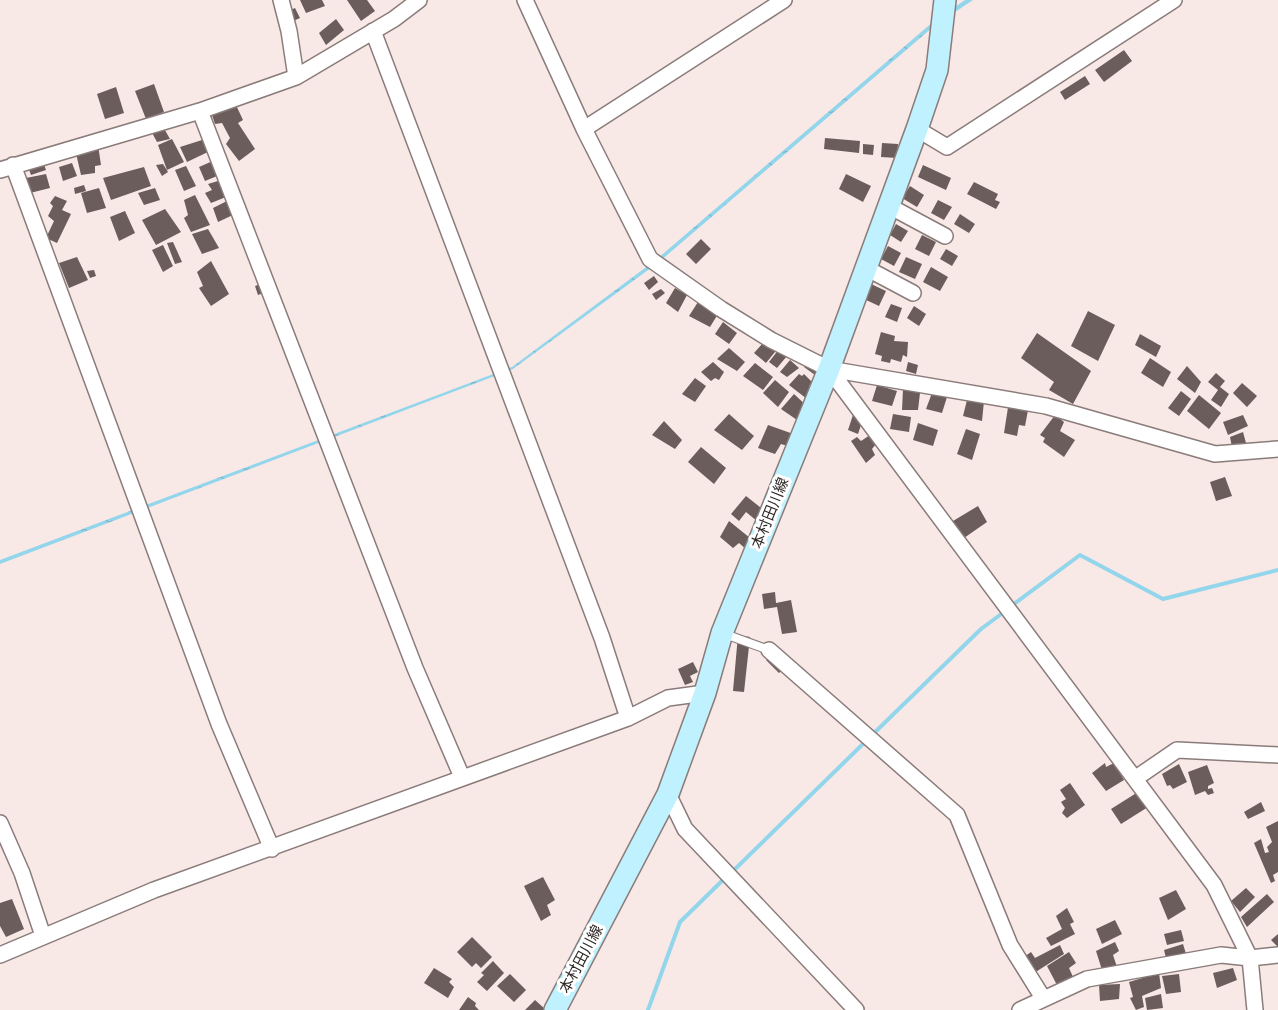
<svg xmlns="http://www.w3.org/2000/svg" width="1278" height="1010" viewBox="0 0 1278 1010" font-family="Roboto,'Noto Sans JP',sans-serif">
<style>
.water{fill:url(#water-ripples)}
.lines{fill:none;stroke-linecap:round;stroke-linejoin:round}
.stream{stroke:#93d6ec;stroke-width:4}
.building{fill:#6a5d5b}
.lane-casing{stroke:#8a7c7a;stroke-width:10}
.street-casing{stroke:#8a7c7a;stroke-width:18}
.secondary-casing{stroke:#8a7c7a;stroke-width:24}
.lane{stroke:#fff;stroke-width:8}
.street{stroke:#fff;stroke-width:15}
.secondary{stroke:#c0f1fe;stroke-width:21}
.labels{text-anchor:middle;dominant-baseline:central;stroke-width:6;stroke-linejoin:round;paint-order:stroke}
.street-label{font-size:15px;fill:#2e2827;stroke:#fff}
</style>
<defs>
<pattern id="water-ripples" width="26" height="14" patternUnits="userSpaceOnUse" patternTransform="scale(1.5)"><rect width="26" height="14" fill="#93d6ec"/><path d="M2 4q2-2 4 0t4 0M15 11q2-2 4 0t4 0" fill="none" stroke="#7fb8ca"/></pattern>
</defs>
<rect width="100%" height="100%" fill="#f8e8e6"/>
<path class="water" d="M965 0H973L933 27 659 262 513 369 0 564V560L512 367 657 259 934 21Z"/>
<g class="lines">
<path class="stream" d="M1010 607 1080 555 1163 599 1278 570
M871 736 981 629 1004 612
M732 872 866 741
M648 1010 680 922 726 877"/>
</g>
<path class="building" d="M300 0H322L325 6 306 13Z
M347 0H367L375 11 361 21Z
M295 8 300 18 291 22 288 11Z
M336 19 344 30 326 45 319 33Z
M1124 50 1132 61 1104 82 1095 70Z
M1085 76 1090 84 1065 100 1060 92Z
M154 84 164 112 146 119 135 91Z
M116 87 124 113 105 119 97 94Z
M235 103 243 120 238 123 255 149 239 161 226 144 230 138 222 123 215 124 211 112Z
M162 125 170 139 157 142 150 129Z
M825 138 860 141 859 153 824 149Z
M172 139 184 162 167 170 158 145Z
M202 140 210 151 187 162 180 147Z
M882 143 898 144 897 158 881 157Z
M863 144 874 145 873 155 863 154Z
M98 145 101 165 95 166V173L81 175 75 149Z
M42 159 46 170 31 175 27 164Z
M215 160 218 167 214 169 217 176 205 181 199 167Z
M72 163 77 176 63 181 59 167Z
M163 164 168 172 162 176 156 165Z
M923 165 951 178 946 190 918 177Z
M186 166 196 186 184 191 175 170Z
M144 167 151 186 111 200 103 178Z
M46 174 50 188 26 194 21 179Z
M846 174 871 186 863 202 839 189Z
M218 181 226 197 211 203 205 193 212 190 208 184Z
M974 182 998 194 995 200 1000 202 996 209 967 194Z
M84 185 86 191 75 194 74 188Z
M910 186 924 195 917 207 902 198Z
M99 188 106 208 87 213 81 193Z
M155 188 160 200 144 205 138 193Z
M195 195 210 225 191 232 184 218 188 215 184 200Z
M55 196 67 201 62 210 71 214 57 243 46 238 54 221 48 216 53 206 50 203Z
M938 200 952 207 944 220 931 213Z
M227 201 235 214 218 222 213 208Z
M165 209 181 232 156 245 142 220Z
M125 211 135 233 119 241 110 217Z
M960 214 975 224 969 233 954 224Z
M896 224 908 231 901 242 890 235Z
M208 229 219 248 202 254 192 234Z
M922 235 936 242 929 256 915 249Z
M701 239 711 249 696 264 686 254Z
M173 242 182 262 175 264 167 243Z
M163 245 173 266 163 272 152 250Z
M888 246 901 253 894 266 881 259Z
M946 249 958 256 952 266 940 259Z
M77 257 88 280 69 288 59 263Z
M906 257 922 264 915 279 899 272Z
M211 261 229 294 211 306 199 288 203 286 197 272Z
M931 267 948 277 940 291 923 282Z
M94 270 96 276 90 278 87 271Z
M654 276 658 282 649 290 644 283Z
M263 283 266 292 258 295 255 286Z
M871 284 886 291 879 306 864 299Z
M675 288 687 295 678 312 666 303Z
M661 289 665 293 656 300 652 294Z
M698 302 718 314 710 327 689 316Z
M891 304 902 308 897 322 885 317Z
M914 306 926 314 919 326 907 318Z
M1088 311 1115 325 1098 361 1071 346Z
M723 322 737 333 729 344 715 334Z
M881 332 895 336 894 341 908 342 907 357 903 355 901 362 891 359 890 363 881 361 882 356 875 354Z
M1037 333 1091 371 1073 404 1049 390 1054 382 1021 358Z
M1140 334 1161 346 1156 357 1135 345Z
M763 343 779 347 766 363 754 353Z
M729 348 745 362 737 371 717 359Z
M779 349 787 356 777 368 769 362Z
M1150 358 1171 372 1163 387 1141 373Z
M790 360 799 368 787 377 780 372Z
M809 360 820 369 815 375 804 367Z
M713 362 724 372 719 380 715 378 711 381 701 372Z
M908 362 918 365 916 374 906 371Z
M755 363 773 377 763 390 743 376Z
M1187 366 1201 382 1195 393 1177 379Z
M1216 373 1225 381 1220 387 1229 394 1221 407 1211 400 1218 390 1208 382Z
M799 374 802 376 804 374 812 382 809 386 813 389 807 399 789 385Z
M695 378 706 386 695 402 682 394Z
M775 380 789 392 778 407 763 393Z
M1242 383 1257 396 1247 407 1233 393Z
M877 385 897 391 892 406 872 401Z
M903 389 920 393 918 410H902Z
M1181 391 1191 399 1179 416 1168 408Z
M932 393 947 397 942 413 926 409Z
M794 394 810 409 800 422 781 409Z
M1199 395 1221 413 1209 429 1187 411Z
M967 400 984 401 982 421 963 416Z
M1009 401 1029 405 1025 426 1019 425 1017 436 1004 433Z
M729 414 754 436 742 450 714 430Z
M893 414 911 417 909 432 890 429Z
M853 415 863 419 858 434 848 430Z
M1055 415 1064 422 1060 431 1075 440 1064 457 1043 442 1045 438 1040 435Z
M1243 415 1248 426 1228 435 1223 422Z
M664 421 682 440 675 449 652 435Z
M918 423 938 430 933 446 913 440Z
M768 425 799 436 794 448 781 444 775 454 758 448Z
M966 429 980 434 972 460 957 454Z
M1243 432 1246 443 1232 447 1230 437Z
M870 435 876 444 872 449 875 455 866 463 851 441 857 437 861 441Z
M701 447 726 468 714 484 688 462Z
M1225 477 1232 496 1216 501 1210 482Z
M746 496 770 515 763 526 746 512 739 521 731 514Z
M978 506 987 522 964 538 953 521Z
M729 521 760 546 754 556 739 543 733 548 720 537Z
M775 592 776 603 791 600 797 632 782 634 777 607 764 609 762 594Z
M738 635 750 637 744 692 733 691Z
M775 651 788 665 779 673 766 660Z
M693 662 698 672 690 676 693 682 685 685 678 669Z
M1105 763 1106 767 1114 763 1124 780 1106 791 1092 773Z
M1179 764 1187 782 1173 789 1170 785 1167 786 1162 774Z
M1207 765 1214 783 1208 786V789L1212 788 1214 793 1208 795 1205 791 1195 795 1188 772Z
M1070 783 1085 805 1067 818 1062 813 1065 808 1061 802 1066 799 1060 790Z
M1138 792 1148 807 1121 824 1111 809Z
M1261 802 1265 811 1248 819 1244 812Z
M1278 821V872L1273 875 1275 881 1271 883 1254 843 1261 839 1265 853 1269 852 1267 847 1272 842 1266 827Z
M543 877 555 900 547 905 551 915 541 921 524 886Z
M1246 888 1255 897 1240 912 1231 901Z
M1176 890 1186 909 1168 920 1159 898Z
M1267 894 1274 902 1247 927 1241 917Z
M12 899 24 929 6 937 0 926V903Z
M1067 908 1074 922 1070 924 1075 934 1051 946 1046 938 1062 929 1056 916Z
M1115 920 1122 934 1102 944 1096 929Z
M1181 930 1184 941 1167 945 1164 934Z
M1278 934V947L1271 940Z
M472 937 492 957 481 968 476 963 472 967 457 952Z
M1115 942 1119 951 1113 955 1117 967 1103 973 1096 951Z
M1183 944 1187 957 1167 962 1164 950Z
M1060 945 1064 954 1034 973 1024 957 1031 952 1035 958Z
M1069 952 1076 963 1069 968 1073 977 1058 987 1047 966Z
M493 961 504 973 487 991 477 982 484 975 481 973Z
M434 968 452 979 449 982 454 987 448 998 424 983Z
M1233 968 1237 980 1217 988 1213 973Z
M1159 973 1161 988 1142 996 1144 1007 1136 1010 1130 998 1133 997 1129 982Z
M510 974 526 990 514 1002 497 986Z
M1179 974 1181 992 1166 994 1162 976Z
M1120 984 1119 999 1100 1001 1099 985Z
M1161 994 1163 1008 1147 1010 1145 998Z
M468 997 476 1003 475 1006 479 1010H459Z
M535 1000 546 1010H525Z"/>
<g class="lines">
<defs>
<path id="lane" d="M722 633 769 650"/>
<path id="street" d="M281 0 289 31 296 77
M525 0 584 129 650 259 721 309 771 340 829 369 1046 406 1215 454 1278 449
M373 31 602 638 628 718
M200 111 415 668 462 777
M584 129 784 0
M917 129 947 147 1174 0
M13 165 219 724 272 849
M0 170 200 111 296 77 394 19 419 0
M889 206 945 236
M866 268 913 293
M829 369 1214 885 1250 958 1255 1010
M769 650 957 815 1010 945 1043 998
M1136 778 1177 750 1278 755
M668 794 685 829 856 1010
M0 823 22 873 43 936
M0 955 154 890 628 718 668 698 705 693
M1020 1010 1087 979 1221 955 1250 958 1278 955"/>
<path id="secondary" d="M555 1010 668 794 705 693 722 633 829 369 917 129 937 70 945 0"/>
</defs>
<use href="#lane" class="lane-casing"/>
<use href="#street" class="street-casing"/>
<use href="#secondary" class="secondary-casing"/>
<use href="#lane" class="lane"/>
<use href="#street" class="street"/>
<use href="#secondary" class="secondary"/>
</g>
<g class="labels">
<g class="street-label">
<text transform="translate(770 513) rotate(-68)">本村田川線</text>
<text transform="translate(581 959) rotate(-62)">本村田川線</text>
</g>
</g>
</svg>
